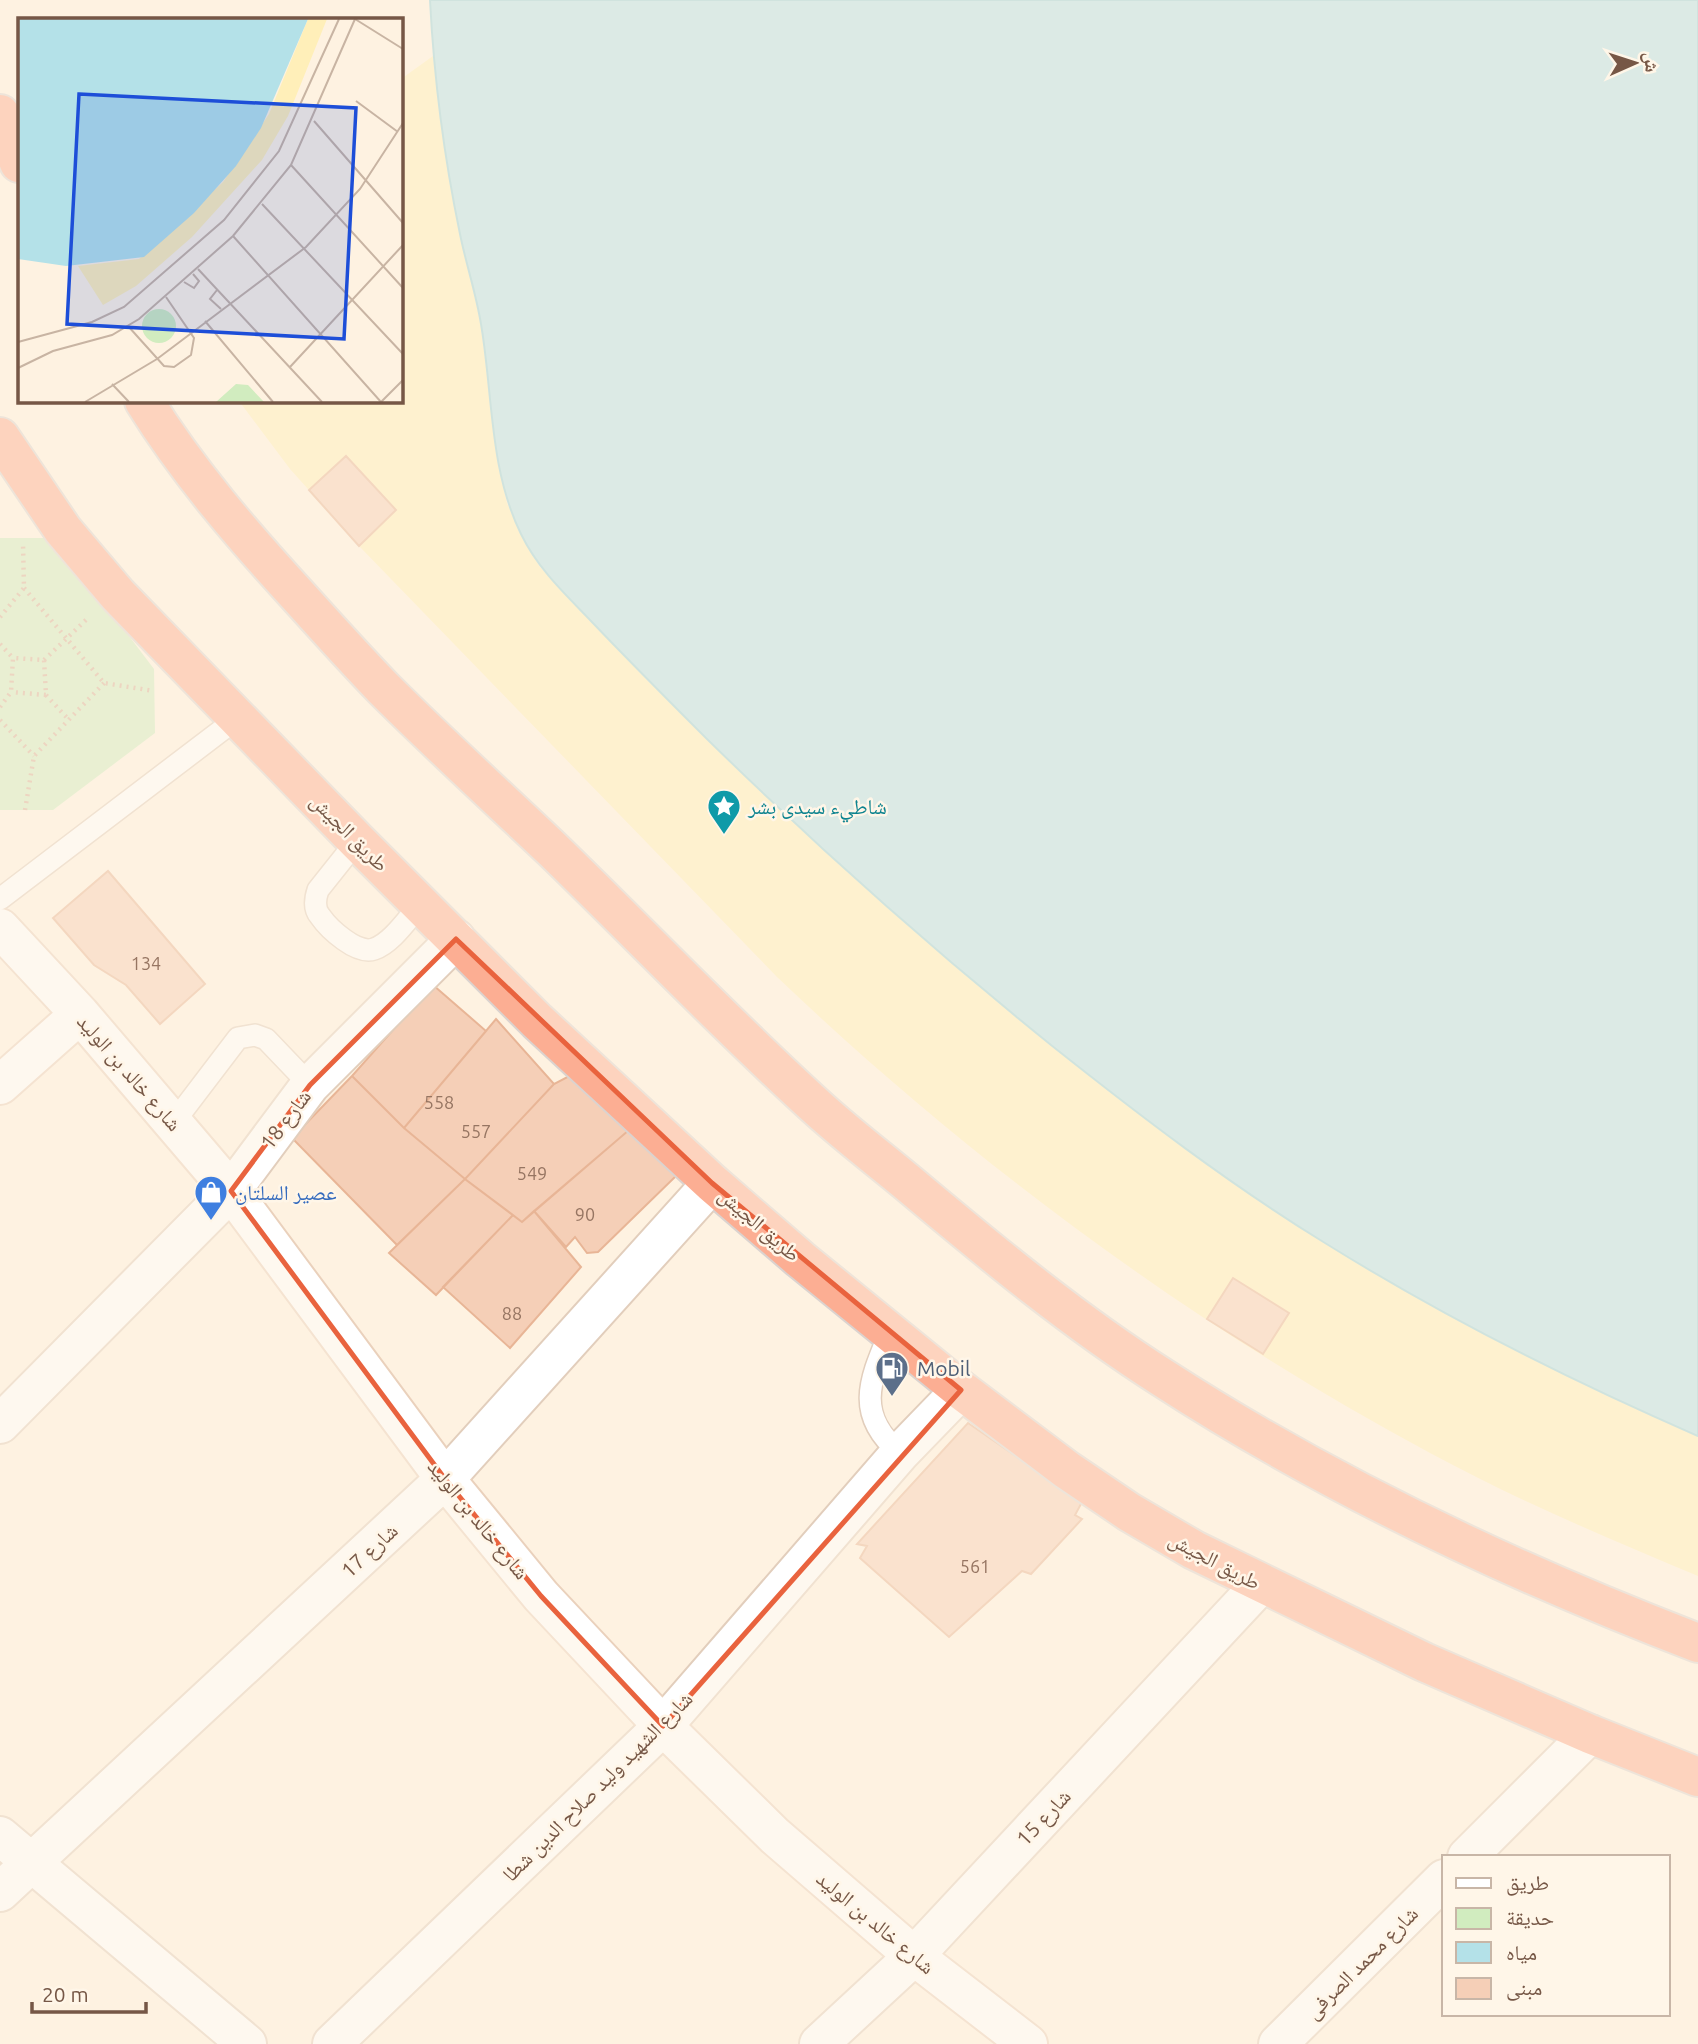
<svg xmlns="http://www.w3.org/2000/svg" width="1698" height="2044" viewBox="0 0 1698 2044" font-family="Ubuntu,'Noto Naskh Arabic',sans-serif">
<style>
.green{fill:#d1ecbf}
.sand{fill:#ffefb9}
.water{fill:#b4e1e8;stroke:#9ad1da;stroke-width:2}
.building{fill:#f5cfb7;stroke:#e8b596;stroke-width:2}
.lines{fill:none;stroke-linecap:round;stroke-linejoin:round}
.lane-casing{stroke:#e2cebc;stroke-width:24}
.street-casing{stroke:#e2cebc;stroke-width:42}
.secondary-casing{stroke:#ead1bc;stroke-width:42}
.highway-casing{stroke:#dbd3cf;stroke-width:42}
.path{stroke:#d9b29a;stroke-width:4.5;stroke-dasharray:2 5;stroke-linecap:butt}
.lane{stroke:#fff;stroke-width:21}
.street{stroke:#fff;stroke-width:38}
.secondary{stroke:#fff;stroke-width:38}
.highway{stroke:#fcae93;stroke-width:38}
.marked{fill:none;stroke:#e9633e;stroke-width:5;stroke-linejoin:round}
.labels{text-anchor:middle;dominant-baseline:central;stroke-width:5;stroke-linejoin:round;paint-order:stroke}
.number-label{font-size:18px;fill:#967562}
.culture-label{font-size:21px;fill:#0d838f;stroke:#fff6e8;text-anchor:start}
.street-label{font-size:21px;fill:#765746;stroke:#fff6e8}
.shop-label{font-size:21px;fill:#366cbe;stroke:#fff6e8;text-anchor:start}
.service-label{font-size:21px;fill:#4e5e75;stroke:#fff6e8;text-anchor:start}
.inset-road{fill:none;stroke:#c8b4a3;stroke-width:2}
.view{fill:#1d4ed8;fill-opacity:0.15;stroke:#1d4ed8;stroke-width:3.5}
.inset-edge{fill:none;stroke:#765746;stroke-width:3.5}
</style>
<rect width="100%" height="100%" fill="#fef2e1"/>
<path class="green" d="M0 538H49L104 603 154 669 155 733 53 810H0Z"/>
<path class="sand" d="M433 56 444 145 460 233 480 320 499 468 507 503 522 536 540 567 646 679 756 786 869 891 986 992 1621 1402 1698 1436V1576C1607 1538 1517 1500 1430 1453 1193 1326 972 1163 777 977L359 546 290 469 239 401H401V79Z"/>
<path class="water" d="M430 0H1698V1436C1569 1380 1444 1317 1325 1243 1229 1184 1139 1115 1051 1045 931 948 816 846 706 738 667 699 629 661 591 621 565 594 538 569 521 534 489 469 493 394 481 324 476 293 466 264 460 234 444 157 434 78 430 0Z"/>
<path class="building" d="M346 456 396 510 359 546 309 490Z
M108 871 205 984 160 1024 126 985 94 965 53 918Z
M433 985 486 1031 404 1128 352 1076Z
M496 1019 554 1084 465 1179 404 1128Z
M575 1073 629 1130 522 1222 465 1179 554 1084Z
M352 1076 404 1128 465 1179 397 1245 292 1138Z
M629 1130 677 1175 598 1252 587 1253 575 1237 566 1247 534 1211Z
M465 1179 513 1215 436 1295 389 1253Z
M534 1211 581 1267 510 1348 443 1287 513 1215 522 1222Z
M1233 1278 1289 1313 1263 1354 1207 1319Z
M968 1423 1082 1502 1075 1515 1082 1519 1031 1574 1022 1571 949 1637 860 1558 867 1546 857 1544Z"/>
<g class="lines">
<defs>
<path id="lane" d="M357 841 318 890C315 899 314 909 320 916 329 929 357 955 374 949 392 943 408 918 421 904
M0 899 239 717
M174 1122 238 1038 255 1035 266 1039 310 1085
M890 1332C870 1380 854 1414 900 1453"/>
<path id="street" d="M0 1424 231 1191 310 1085 456 939
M0 1836 247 2044
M1467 1857 1590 1734
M0 1892 445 1479 712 1183
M332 2044 663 1726 900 1453 961 1390
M819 2044 914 1956 1261 1584
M1278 2044 1444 1879"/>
<path id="secondary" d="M0 928 80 1014 231 1191 445 1479 541 1596 663 1726 775 1836 914 1956 1028 2044
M0 1085 80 1014"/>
<path id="highway" d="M0 114 19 163
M144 401C188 472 244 537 301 599 328 629 355 659 383 688 438 743 496 796 552 849 642 936 728 1027 820 1110 850 1137 883 1162 914 1188 994 1255 1075 1322 1163 1378 1330 1486 1513 1572 1698 1643
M0 437 63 530 118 595 357 841 537 1021 712 1183 800 1259 961 1390 1067 1470 1129 1512 1194 1550 1424 1662 1590 1734 1698 1777"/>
</defs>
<use href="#lane" class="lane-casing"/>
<use href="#street" class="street-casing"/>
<use href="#secondary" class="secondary-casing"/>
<use href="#highway" class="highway-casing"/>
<path class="path" d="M24 588 104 683 154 691
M0 617 24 588 23 543
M0 644 13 658
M44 660 88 618
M46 695 69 720
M0 707 11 692 13 658 44 660 46 695 11 692
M0 720 34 756
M25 810 34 756 104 683"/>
<use href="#lane" class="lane"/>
<use href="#street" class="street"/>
<use href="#secondary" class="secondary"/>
<use href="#highway" class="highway"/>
</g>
<path d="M0 0H1698V2044H0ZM456 939 712 1183 961 1390 663 1726 541 1596 445 1479 231 1191 310 1085Z" fill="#fef2e1" fill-opacity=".55" fill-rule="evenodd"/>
<path class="marked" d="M456 939 712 1183 961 1390 663 1726 541 1596 445 1479 231 1191 310 1085Z"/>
<defs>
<symbol id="sight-pin" viewBox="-11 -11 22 30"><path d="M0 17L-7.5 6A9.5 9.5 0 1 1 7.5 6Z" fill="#0f9aa8" stroke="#fff6e8"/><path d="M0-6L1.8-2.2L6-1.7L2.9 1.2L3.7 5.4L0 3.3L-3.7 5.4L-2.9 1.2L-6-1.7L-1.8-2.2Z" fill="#fff"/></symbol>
<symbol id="shop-pin" viewBox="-11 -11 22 30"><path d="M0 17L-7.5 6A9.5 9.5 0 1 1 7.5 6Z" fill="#3f7fe0" stroke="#fff6e8"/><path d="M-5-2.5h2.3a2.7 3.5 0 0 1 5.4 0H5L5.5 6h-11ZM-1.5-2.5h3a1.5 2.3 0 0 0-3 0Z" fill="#fff"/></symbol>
<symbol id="fuel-pin" viewBox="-11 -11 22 30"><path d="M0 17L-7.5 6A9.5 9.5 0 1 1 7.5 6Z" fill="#5c6f8a" stroke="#fff6e8"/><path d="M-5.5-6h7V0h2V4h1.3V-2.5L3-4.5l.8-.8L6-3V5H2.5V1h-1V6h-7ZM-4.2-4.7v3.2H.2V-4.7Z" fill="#fff"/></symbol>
</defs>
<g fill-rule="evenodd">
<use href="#sight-pin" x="705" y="787" width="38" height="52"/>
<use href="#shop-pin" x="192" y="1173" width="38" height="52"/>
<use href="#fuel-pin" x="873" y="1349" width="38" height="52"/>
</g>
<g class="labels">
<g class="number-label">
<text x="146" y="963">134</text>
<text x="439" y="1102">558</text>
<text x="476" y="1131">557</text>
<text x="532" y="1173">549</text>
<text x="585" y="1214">90</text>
<text x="512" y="1313">88</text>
<text x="975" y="1566">561</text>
</g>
<g class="culture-label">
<text x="748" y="806">شاطيء سيدى بشر</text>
</g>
<g class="street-label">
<text transform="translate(350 832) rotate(45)">طريق الجيش</text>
<text transform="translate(130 1072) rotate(49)">شارع خالد بن الوليد</text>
<text transform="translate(285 1119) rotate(-53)">شارع 18</text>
<text transform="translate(760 1224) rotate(41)">طريق الجيش</text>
<text transform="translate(479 1519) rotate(51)">شارع خالد بن الوليد</text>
<text transform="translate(369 1550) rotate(-43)">شارع 17</text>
<text transform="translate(1215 1560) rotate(28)">طريق الجيش</text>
<text transform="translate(597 1786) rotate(-45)">شارع الشهيد وليد صلاح الدين شطا</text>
<text transform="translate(1043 1817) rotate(-47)">شارع 15</text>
<text transform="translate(876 1922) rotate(40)">شارع خالد بن الوليد</text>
<text transform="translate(1361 1962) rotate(-45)">شارع محمد الصرفى</text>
</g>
<g class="shop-label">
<text x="235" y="1192">عصير السلتان</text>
</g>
<g class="service-label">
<text x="917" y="1368">Mobil</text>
</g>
</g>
<g transform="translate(18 18)">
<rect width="385" height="385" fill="#fef2e1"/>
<path d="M124 308a17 17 0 1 1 34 0a17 17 0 1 1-34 0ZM218 366 230 367 246 384H198Z" fill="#d1ecbf"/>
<path d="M290 1H309L270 98 244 142 174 219 118 268 85 287 60 248 121 241 205 164 251 96Z" fill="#ffefb9"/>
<path d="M0 1H290L243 110 218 148 176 195 126 239 48 248 0 241Z" fill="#b4e1e8"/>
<path class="inset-road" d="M337 1 385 31M338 83 380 114M296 103 385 205M273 147 385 270M244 186 385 336M215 218 363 384 385 362M180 251 304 384M166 264 176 270 181 263 175 256M199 272 192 281 203 291M187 303 255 384M110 308 146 348 156 349 173 337 176 320 148 279M0 324 74 304 106 289 206 202 261 133 321 1M272 349 385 227M0 350 35 333 94 317 121 301 215 218 273 147 337 1M94 366 111 384M67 384 139 341 288 229 342 171 385 105"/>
<path class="view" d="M61 76 338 90 326 321 49 306Z"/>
<rect width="385" height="385" class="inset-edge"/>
</g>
<rect x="1442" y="1855" width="228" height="161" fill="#fff6e8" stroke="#c8b6a7" stroke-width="2"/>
<rect x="1456" y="1878" width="35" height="10" fill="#ffffff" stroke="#c8b6a7" stroke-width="2"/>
<text x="1506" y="1890" font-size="21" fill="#765746">طريق</text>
<rect x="1456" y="1908" width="35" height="21" fill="#d1ecbf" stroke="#c8b6a7" stroke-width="2"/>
<text x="1506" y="1925" font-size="21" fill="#765746">حديقة</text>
<rect x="1456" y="1942" width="35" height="21" fill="#b4e1e8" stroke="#c8b6a7" stroke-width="2"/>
<text x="1506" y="1960" font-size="21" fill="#765746">مياه</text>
<rect x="1456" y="1978" width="35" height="21" fill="#f5cfb7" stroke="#c8b6a7" stroke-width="2"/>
<text x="1506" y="1995" font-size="21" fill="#765746">مبنى</text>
<g transform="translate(1635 63) rotate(87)" stroke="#fff6e8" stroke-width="5" paint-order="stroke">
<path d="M0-5L12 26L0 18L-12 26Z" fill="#765746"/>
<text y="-10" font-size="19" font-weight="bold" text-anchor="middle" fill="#765746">ش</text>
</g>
<path d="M32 2002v10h114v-10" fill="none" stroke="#765746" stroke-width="3.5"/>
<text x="42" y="2002" font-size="21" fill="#765746" stroke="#fff6e8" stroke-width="5" paint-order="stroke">20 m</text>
</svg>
